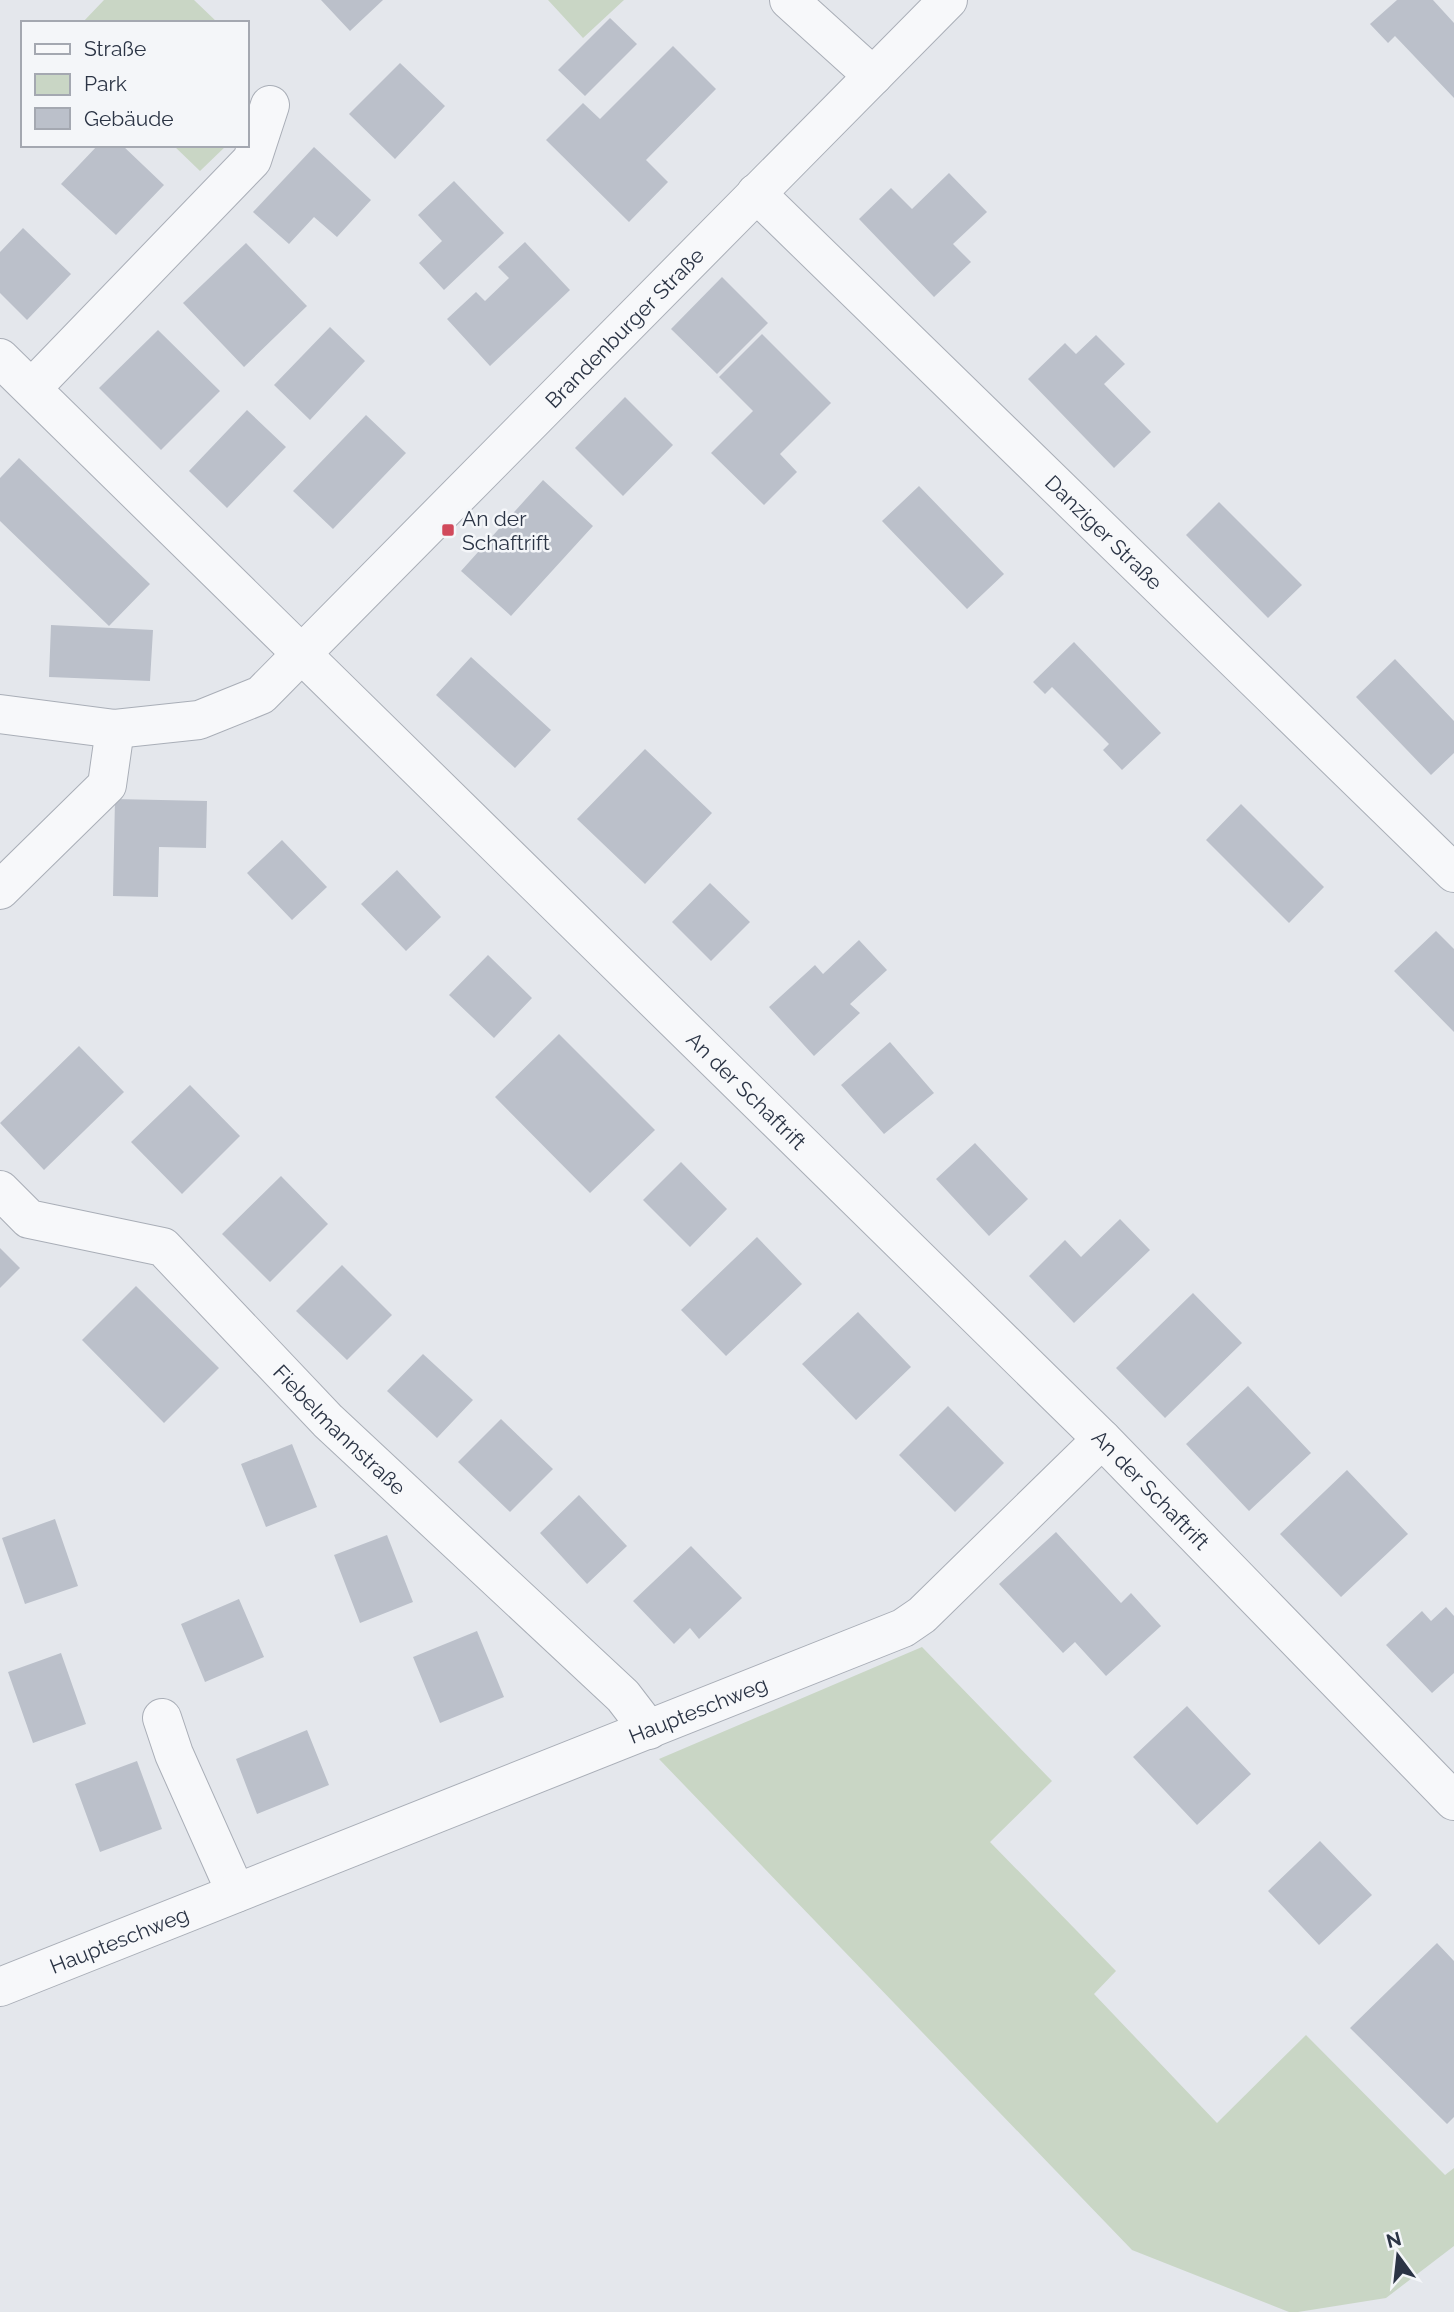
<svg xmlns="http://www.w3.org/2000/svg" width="1454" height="2312" viewBox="0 0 1454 2312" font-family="Raleway,sans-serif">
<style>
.green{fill:#c9d6c5}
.building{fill:#bbc0ca}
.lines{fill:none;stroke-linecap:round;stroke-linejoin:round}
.minor-casing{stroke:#a9aeb7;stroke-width:40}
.minor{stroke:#f7f8fa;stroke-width:38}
.poi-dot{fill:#d1495b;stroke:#f4f6f9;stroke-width:2.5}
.labels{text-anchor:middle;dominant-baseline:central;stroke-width:5;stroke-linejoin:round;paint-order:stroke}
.street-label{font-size:21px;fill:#2b3445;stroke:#f4f6f9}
.poi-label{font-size:21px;fill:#2b3445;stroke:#f4f6f9;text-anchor:start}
</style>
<rect width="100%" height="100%" fill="#e4e7ec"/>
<path class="green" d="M104 0H194L218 23H82Z
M548 0H624L583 38Z
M173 145H227L200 171Z
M922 1647 1052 1781 990 1842 1116 1971 1094 1994 1217 2123 1306 2035 1445 2175 1454 2168V2246L1386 2298 1298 2312H1289L1132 2250 659 1759Z"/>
<path class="building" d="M321 0H383L350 31Z
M1397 0H1433L1454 23V98L1395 36 1388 43 1370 24Z
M610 18 637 44 585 96 558 70Z
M673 46 716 89 646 160 668 182 629 222 546 140 583 103 600 119Z
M400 63 445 106 395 159 349 114Z
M98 145H122L164 185 116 235 61 184Z
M314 147 371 200 337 237 314 217 289 244 253 212Z
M949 173 987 212 953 244 971 262 934 297 859 219 891 188 912 209Z
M454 181 504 233 444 290 419 263 442 241 418 215Z
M23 228 71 274 27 320 0 293V252Z
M525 242 570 290 490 366 447 319 476 292 485 301 509 278 498 267Z
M246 243 307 306 244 367 183 303Z
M722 277 768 323 717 374 671 329Z
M330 327 365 361 310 420 274 385Z
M158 330 220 391 161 450 99 388Z
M762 334 831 403 780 454 797 472 764 505 711 453 753 411 719 377Z
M1096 335 1125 364 1104 384 1151 432 1114 468 1028 379 1065 343 1076 354Z
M625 397 673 445 623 496 575 448Z
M247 410 286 447 227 508 189 471Z
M366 415 406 453 333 529 293 491Z
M19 458 150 584 109 626 0 521V478Z
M543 480 593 526 511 616 461 571Z
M919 486 1004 574 967 609 882 521Z
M1219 502 1302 585 1268 618 1186 535Z
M51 625 153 630 150 681 49 677Z
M1074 642 1161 733 1122 770 1103 750 1109 744 1052 687 1045 694 1033 682Z
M471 657 551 730 515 768 436 695Z
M1395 659 1454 721V753L1431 775 1356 697Z
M645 749 712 813 645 884 577 819Z
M115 799 207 801 206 848 159 847 158 897 113 896Z
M1241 804 1324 887 1289 923 1206 840Z
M282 840 327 887 292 920 247 873Z
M397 870 441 917 406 951 361 904Z
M710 883 750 922 711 961 672 922Z
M1436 931 1454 949V1032L1394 971Z
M859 940 887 970 850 1004 860 1013 814 1056 769 1007 815 965 823 974Z
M488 955 532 998 494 1038 449 995Z
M559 1034 655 1130 590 1193 495 1097Z
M890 1042 934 1093 884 1134 841 1085Z
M79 1046 124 1092 44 1170 0 1123Z
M190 1085 240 1136 182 1194 131 1142Z
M975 1143 1028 1199 989 1236 936 1179Z
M681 1162 727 1209 690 1247 643 1200Z
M281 1176 328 1224 270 1282 222 1234Z
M1120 1219 1150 1250 1074 1323 1029 1276 1065 1240 1081 1257Z
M757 1237 802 1284 726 1356 681 1310Z
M0 1248 20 1268 0 1288Z
M342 1265 392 1315 347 1360 296 1311Z
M136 1286 219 1368 164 1423 82 1340Z
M1193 1293 1242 1343 1165 1418 1116 1368Z
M858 1312 911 1367 856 1420 802 1364Z
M423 1354 473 1400 437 1438 387 1391Z
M1248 1386 1311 1453 1249 1511 1186 1444Z
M948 1406 1004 1463 955 1512 899 1455Z
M501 1419 553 1469 510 1512 458 1462Z
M292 1444 317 1507 266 1527 241 1464Z
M1347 1470 1408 1534 1341 1597 1280 1534Z
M579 1495 627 1546 587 1584 540 1533Z
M55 1519 78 1586 25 1604 2 1538Z
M1056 1532 1121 1603 1131 1593 1161 1626 1106 1676 1075 1642 1063 1653 999 1584Z
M387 1535 413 1602 360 1623 334 1555Z
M691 1546 742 1598 699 1639 690 1628 674 1644 633 1601Z
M239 1599 264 1657 205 1682 181 1624Z
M1446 1607 1454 1616V1673L1432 1693 1386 1645 1422 1611 1431 1621Z
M477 1631 504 1697 440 1723 413 1657Z
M61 1653 86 1724 33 1743 8 1672Z
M1187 1706 1251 1774 1197 1825 1133 1757Z
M307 1730 329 1785 257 1814 236 1759Z
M137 1761 162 1829 100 1852 75 1784Z
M1320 1841 1372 1895 1319 1945 1268 1891Z
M1437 1943 1454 1961V2117L1447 2124 1350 2028Z"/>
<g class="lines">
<defs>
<g id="minor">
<path d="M789 0 873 76"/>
<path id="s1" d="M756 193 1454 873"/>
<path id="s2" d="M0 358 1102 1439 1454 1801"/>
<path d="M32 388 252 160 270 105"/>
<path id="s3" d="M0 714 115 729 199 720 261 695 948 0"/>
<path d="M0 890 107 785 115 729"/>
<path id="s4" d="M0 1190 29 1219 163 1247 328 1421 623 1696 649 1730"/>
<path d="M162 1718 174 1754 236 1893"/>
<path id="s5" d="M0 1987 903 1628 922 1615 1102 1439"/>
</g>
</defs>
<use href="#minor" class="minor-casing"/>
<use href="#minor" class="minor"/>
</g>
<rect class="poi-dot" x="441" y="523" width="14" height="14" rx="3.5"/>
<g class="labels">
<g class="street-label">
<text stroke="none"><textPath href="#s3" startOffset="784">Brandenburger Straße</textPath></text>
<text stroke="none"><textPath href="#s1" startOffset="486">Danziger Straße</textPath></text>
<text stroke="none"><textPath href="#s2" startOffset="1046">An der Schaftrift</textPath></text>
<text stroke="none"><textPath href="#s4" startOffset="432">Fiebelmannstraße</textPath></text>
<text stroke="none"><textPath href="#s2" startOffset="1614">An der Schaftrift</textPath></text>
<text stroke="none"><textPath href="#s5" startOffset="751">Haupteschweg</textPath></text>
<text stroke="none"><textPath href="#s5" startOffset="128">Haupteschweg</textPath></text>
</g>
<g class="poi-label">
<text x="462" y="518">An der<tspan x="462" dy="24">Schaftrift</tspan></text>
</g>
</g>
<rect x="21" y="21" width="228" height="126" fill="#f4f6f9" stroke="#a4a8b1" stroke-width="2"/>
<rect x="35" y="44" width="35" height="10" fill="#f7f8fa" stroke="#a4a8b1" stroke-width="2"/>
<text x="84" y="56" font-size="21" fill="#2b3445">Straße</text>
<rect x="35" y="74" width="35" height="21" fill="#c9d6c5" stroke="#a4a8b1" stroke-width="2"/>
<text x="84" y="91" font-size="21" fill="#2b3445">Park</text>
<rect x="35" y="108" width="35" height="21" fill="#bbc0ca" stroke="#a4a8b1" stroke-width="2"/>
<text x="84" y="126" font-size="21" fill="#2b3445">Gebäude</text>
<g transform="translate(1398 2256) rotate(345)" stroke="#f4f6f9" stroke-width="5" paint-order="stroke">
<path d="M0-5L12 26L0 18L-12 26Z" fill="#2b3445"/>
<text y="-10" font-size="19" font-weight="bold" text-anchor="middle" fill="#2b3445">N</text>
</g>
</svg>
